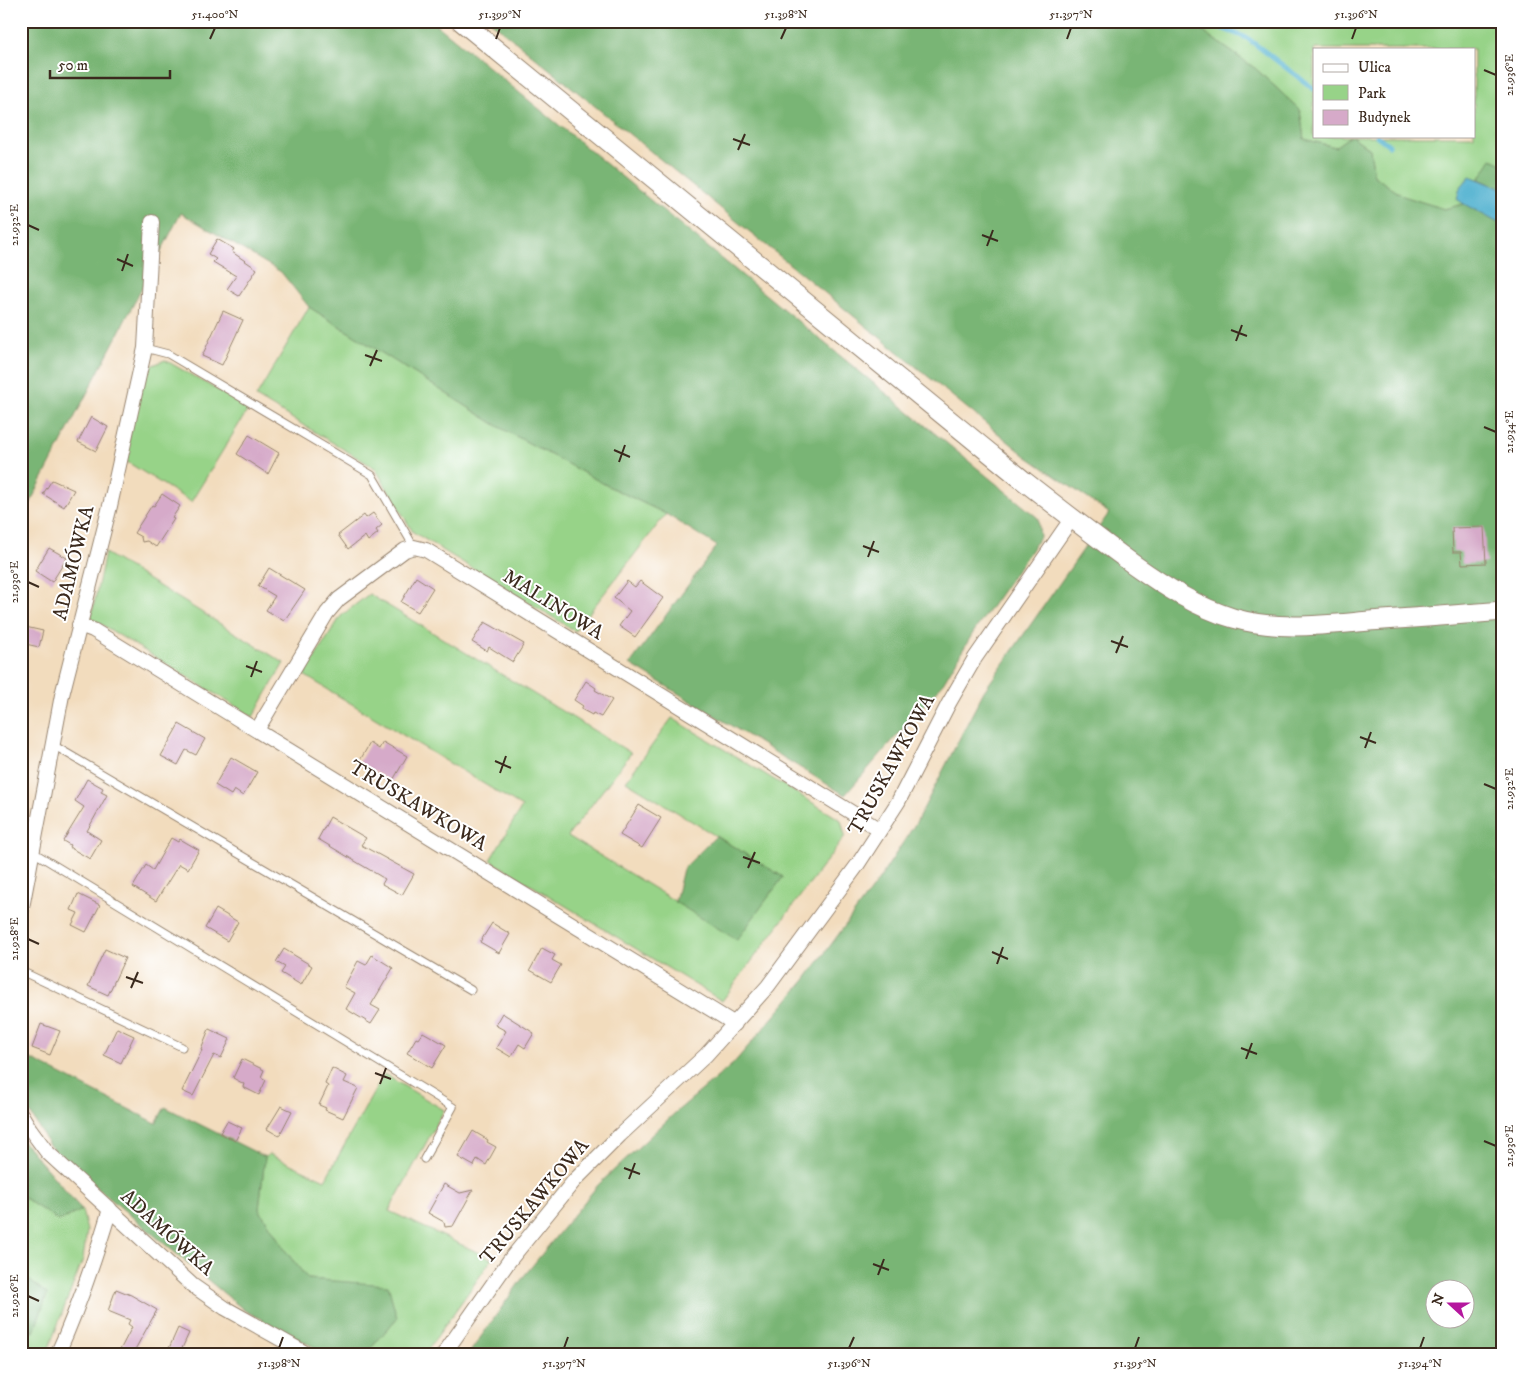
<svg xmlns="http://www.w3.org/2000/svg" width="1523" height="1376" viewBox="0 0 1523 1376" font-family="'IM FELL DW Pica',serif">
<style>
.green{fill:#97d388;stroke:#697e53}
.forest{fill:#79b574;stroke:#5a7049;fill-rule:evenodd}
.water{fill:#52b2d0;stroke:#466e77}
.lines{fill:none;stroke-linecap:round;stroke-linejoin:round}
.stream{stroke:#52b2d0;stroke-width:5}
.building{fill:#d6aac9}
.lane-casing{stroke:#96836e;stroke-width:9}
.street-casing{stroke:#96836e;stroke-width:16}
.secondary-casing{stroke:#96836e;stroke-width:21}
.lane{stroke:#fff;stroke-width:7}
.street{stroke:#fff;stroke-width:14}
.secondary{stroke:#fff;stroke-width:19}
.ticks{fill:none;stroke:#3b2a1e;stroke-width:2}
.labels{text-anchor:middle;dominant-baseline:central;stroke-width:4;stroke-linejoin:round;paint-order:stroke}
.street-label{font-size:20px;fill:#3b2a1e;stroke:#fff}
.neatline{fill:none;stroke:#3b2a1e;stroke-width:2}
.ticks-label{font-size:12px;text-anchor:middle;fill:#3b2a1e}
</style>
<rect width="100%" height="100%" fill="#fff"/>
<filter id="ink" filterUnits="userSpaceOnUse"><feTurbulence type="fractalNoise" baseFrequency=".02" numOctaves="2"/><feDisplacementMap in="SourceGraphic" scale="10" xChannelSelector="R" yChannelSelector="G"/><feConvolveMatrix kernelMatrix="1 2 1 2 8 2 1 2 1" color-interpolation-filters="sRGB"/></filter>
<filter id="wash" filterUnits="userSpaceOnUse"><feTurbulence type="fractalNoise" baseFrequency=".0096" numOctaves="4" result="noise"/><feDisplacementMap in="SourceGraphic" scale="20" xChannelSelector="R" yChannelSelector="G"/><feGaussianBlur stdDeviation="1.12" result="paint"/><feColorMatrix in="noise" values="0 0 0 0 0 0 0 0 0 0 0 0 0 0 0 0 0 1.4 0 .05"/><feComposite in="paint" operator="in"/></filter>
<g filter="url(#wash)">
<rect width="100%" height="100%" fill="#f2dcbd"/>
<path class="green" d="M1188 21H1502V164L1492 160 1479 179 1469 177 1460 188 1457 199 1464 204 1444 209 1403 196 1374 176 1370 149 1352 136H1474V49H1314V136H1350L1335 147 1304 139 1300 110 1256 69Z
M309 307 501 428 608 486 666 514 575 631 413 532 375 468 256 397Z
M165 360 249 408 191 502 124 460 144 369Z
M105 553 284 663 253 717 91 618Z
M369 594 631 753 568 836 737 939 783 877 626 781 672 718 841 820 845 836 722 1001 490 860 522 807 304 675 341 616Z
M384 1074 444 1110 389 1211 492 1259 424 1355H365L397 1318 388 1286 308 1279 287 1253 259 1209 265 1157 269 1154 325 1180Z
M21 1196 59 1221 82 1210 87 1231 83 1259 46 1355H21V1327L34 1332 47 1294 21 1274Z"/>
<path class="forest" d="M21 21H432L1038 518 1040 537 973 633 943 683 845 795 630 664 717 546 666 514 608 486 501 428 309 307 281 272 181 213 34 495 21 526Z
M490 21H1188L1256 69 1300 110 1304 139 1335 147 1350 136H1352L1370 149 1374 176 1403 196 1444 209 1464 204 1502 225V1355H468L524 1276 598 1185 676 1112 733 1064 805 980 880 878 917 821 984 691 1109 513 1026 456ZM1436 1288H1466V1318H1436Z
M1492 159 1502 164V189L1479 179Z
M716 836 783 877 737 940 675 902 683 869Z
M21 1054 156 1123 165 1107 265 1157 259 1209 287 1253 308 1279 388 1285 397 1318 365 1355H329L244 1310 71 1166 49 1145 21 1097Z
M21 1139 82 1210 59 1221 21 1196Z
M21 1274 47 1294 34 1332 21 1327Z"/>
<path class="water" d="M1470 176 1502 189V225L1464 204 1457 199 1460 188Z"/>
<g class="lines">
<path class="stream" d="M1203 21 1247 38 1314 89
M1377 136 1389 145"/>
</g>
<g id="blocks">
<path class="building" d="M217 239 234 249 232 252 257 269 239 296 227 289 236 276 213 262 216 259 208 254Z
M223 311 243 320 222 365 202 356Z
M91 417 108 427 96 451 78 442Z
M249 435 279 453 268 474 237 454Z
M52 480 74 490 64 507 43 494Z
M162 494 180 506 172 518 174 519 156 547 147 541 142 542 141 537 134 533 152 505 154 506Z
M373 513 382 525 376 530 378 533 368 541 365 536 348 549 338 535 364 515 366 518Z
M1484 527 1486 563 1462 564 1461 552H1453L1452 528Z
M49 548 67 558 52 582 35 571Z
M269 568 305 590 284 621 266 610 275 596 258 586Z
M416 577 433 588 418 612 401 602Z
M627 581 635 587 640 581 663 598 635 637 619 626 630 611 614 598Z
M485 622 524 644 513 662 489 647 487 651 472 642Z
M21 626 43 631 39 647 21 643Z
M586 681 596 688 595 690 612 700 601 717 593 713 592 715 581 709 583 706 574 700Z
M179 724 205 739 196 755 186 750 178 765 161 756Z
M383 742 407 756 392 782 359 762 370 743 379 749Z
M231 757 257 772 243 796 234 790 231 795 215 785Z
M87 779 103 788 101 792 107 795 87 831 101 840 90 859 69 847 70 845 63 841 84 807 75 801Z
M639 805 661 818 642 848 620 835Z
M330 817 366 838 361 845 414 874 402 895 382 884 385 879 318 839Z
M171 838 178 842 180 839 199 850 188 869 179 864 156 901 133 887 146 865 153 870Z
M78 894 100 905 86 932 72 925 78 913 71 910Z
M216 909 238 922 227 941 205 928Z
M492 923 510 934 499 953 480 942Z
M542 948 555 955 552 960 561 965 551 982 530 970Z
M105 949 125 958 108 995 88 986Z
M284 949 312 966 301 985 281 973 285 967 276 962Z
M372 955 393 968 371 1005 380 1010 371 1024 346 1009 355 993 344 987 358 961 366 965Z
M502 1013 534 1033 525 1048 519 1044 511 1057 496 1048 506 1031 495 1025Z
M41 1024 60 1031 50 1055 32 1048Z
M117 1028 134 1036 121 1063 104 1055Z
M209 1029 230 1039 221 1058 214 1055 193 1096 182 1091 202 1050 201 1049Z
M423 1032 446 1045 432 1068 407 1053 416 1038 418 1039Z
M242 1059 264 1070 261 1077 266 1080 259 1095 243 1087 244 1084 233 1078Z
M332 1068 347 1076 344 1082 358 1088 343 1118 325 1110 326 1108 319 1105 328 1086 325 1084Z
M281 1106 292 1111 279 1136 267 1129Z
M227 1121 242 1128 235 1141 220 1133Z
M473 1131 488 1140 487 1142 496 1147 486 1165 477 1159 474 1166 458 1157Z
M444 1184 460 1193 473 1190 453 1226 445 1227 444 1222 428 1213Z
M116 1289 131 1295 157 1310 132 1355 120 1350 132 1327 128 1324 130 1320 108 1311Z
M178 1328 189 1333 179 1355H166Z"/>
</g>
</g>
<g filter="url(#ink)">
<use href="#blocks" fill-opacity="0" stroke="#96836e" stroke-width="1"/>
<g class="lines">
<defs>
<path id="lane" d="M145 348 168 354 372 475 414 547
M53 745 471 990
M33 852 453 1107 424 1159
M21 971 182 1047"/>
<path id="street" d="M79 625 93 630 735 1024
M257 730 327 613 339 599 405 550 414 547 426 550 880 830
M21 913 62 695 110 506 145 348 152 222
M21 1114 30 1129 47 1152 192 1285 225 1308 309 1355
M57 1355C79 1307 95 1259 110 1209
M443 1355 509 1261 574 1181 620 1135 706 1055 768 986 856 867 880 830 898 802 949 703 975 658 1072 518"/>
<path id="secondary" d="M461 21 1024 481C1060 509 1096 537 1133 564 1164 586 1196 607 1233 618 1277 631 1324 625 1369 621 1413 618 1458 615 1502 611"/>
</defs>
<use href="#lane" class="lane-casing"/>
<use href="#street" class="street-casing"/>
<use href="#secondary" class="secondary-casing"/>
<use href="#lane" class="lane"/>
<use href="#street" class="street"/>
<use href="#secondary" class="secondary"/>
</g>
</g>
<path class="ticks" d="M210 39 215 28M496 39 500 28M781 39 786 28M1067 39 1071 28M1352 39 1356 28M1484 70 1496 75M733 139 750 145M738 150 745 134M28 225 39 230M982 235 998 241M987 246 993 230M117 259 133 266M122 271 128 254M1231 330 1247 336M1236 341 1242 325M365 355 382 361M370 366 377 350M1484 427 1496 432M614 450 630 457M619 462 625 445M863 546 879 552M868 557 874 541M28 582 39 587M1111 641 1128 647M1116 653 1123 636M246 666 262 672M251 677 257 661M1360 737 1376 743M1365 748 1371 732M495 761 511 768M500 773 506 756M1484 784 1496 789M743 857 760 863M748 868 755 852M28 939 39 944M992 952 1008 959M997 964 1003 947M126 977 143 983M131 988 138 972M1241 1048 1257 1054M1246 1059 1252 1043M375 1073 391 1079M380 1084 386 1068M1484 1141 1496 1146M624 1168 640 1174M629 1179 635 1163M873 1264 889 1270M878 1275 884 1259M28 1296 39 1301M279 1348 283 1337M564 1348 568 1337M849 1348 854 1337M1135 1348 1139 1337M1420 1348 1424 1337"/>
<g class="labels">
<g class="street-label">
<text transform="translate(74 563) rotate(-76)">ADAMÓWKA</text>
<text transform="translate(553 605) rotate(32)">MALINOWA</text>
<text transform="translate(892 765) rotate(-61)">TRUSKAWKOWA</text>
<text transform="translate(418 806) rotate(31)">TRUSKAWKOWA</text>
<text transform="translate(535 1202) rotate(-50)">TRUSKAWKOWA</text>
<text transform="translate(167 1233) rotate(42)">ADAMÓWKA</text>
</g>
</g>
<rect width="1523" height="1376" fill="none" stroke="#fff" stroke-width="55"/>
<rect x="1313" y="48" width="162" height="90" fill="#ffffff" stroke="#b1aaa5"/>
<rect x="1323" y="64" width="25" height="8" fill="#ffffff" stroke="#b1aaa5"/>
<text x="1358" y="72" font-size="15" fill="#3b2a1e">Ulica</text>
<rect x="1323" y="85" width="25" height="15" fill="#97d388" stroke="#b1aaa5"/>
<text x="1358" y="98" font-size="15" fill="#3b2a1e">Park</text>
<rect x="1323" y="110" width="25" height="15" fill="#d6aac9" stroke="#b1aaa5"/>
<text x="1358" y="122" font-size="15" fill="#3b2a1e">Budynek</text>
<g transform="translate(1450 1304) rotate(291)"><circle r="24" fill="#ffffff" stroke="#b1aaa5"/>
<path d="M0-4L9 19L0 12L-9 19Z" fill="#b5179e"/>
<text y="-8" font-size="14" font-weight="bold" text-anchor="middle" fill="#3b2a1e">N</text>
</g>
<path d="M50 70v8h120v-8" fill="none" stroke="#3b2a1e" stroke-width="2.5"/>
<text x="58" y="70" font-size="15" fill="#3b2a1e" stroke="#ffffff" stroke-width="4" paint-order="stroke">50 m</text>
<rect x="28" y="28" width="1468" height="1320" class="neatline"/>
<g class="ticks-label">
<text x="215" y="18">51.400°N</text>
<text x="500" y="18">51.399°N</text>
<text x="786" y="18">51.398°N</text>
<text x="1071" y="18">51.397°N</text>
<text x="1356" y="18">51.396°N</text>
<text transform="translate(1509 75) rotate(-90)" y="4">21.936°E</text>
<text transform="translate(14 225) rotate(-90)" y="4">21.932°E</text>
<text transform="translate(1509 432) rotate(-90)" y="4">21.934°E</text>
<text transform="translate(14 582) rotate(-90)" y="4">21.930°E</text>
<text transform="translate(1509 789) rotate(-90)" y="4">21.932°E</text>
<text transform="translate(14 939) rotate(-90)" y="4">21.928°E</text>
<text transform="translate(1509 1146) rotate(-90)" y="4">21.930°E</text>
<text transform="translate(14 1296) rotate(-90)" y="4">21.926°E</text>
<text x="279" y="1367">51.398°N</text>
<text x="564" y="1367">51.397°N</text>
<text x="849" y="1367">51.396°N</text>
<text x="1135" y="1367">51.395°N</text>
<text x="1420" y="1367">51.394°N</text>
</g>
</svg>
